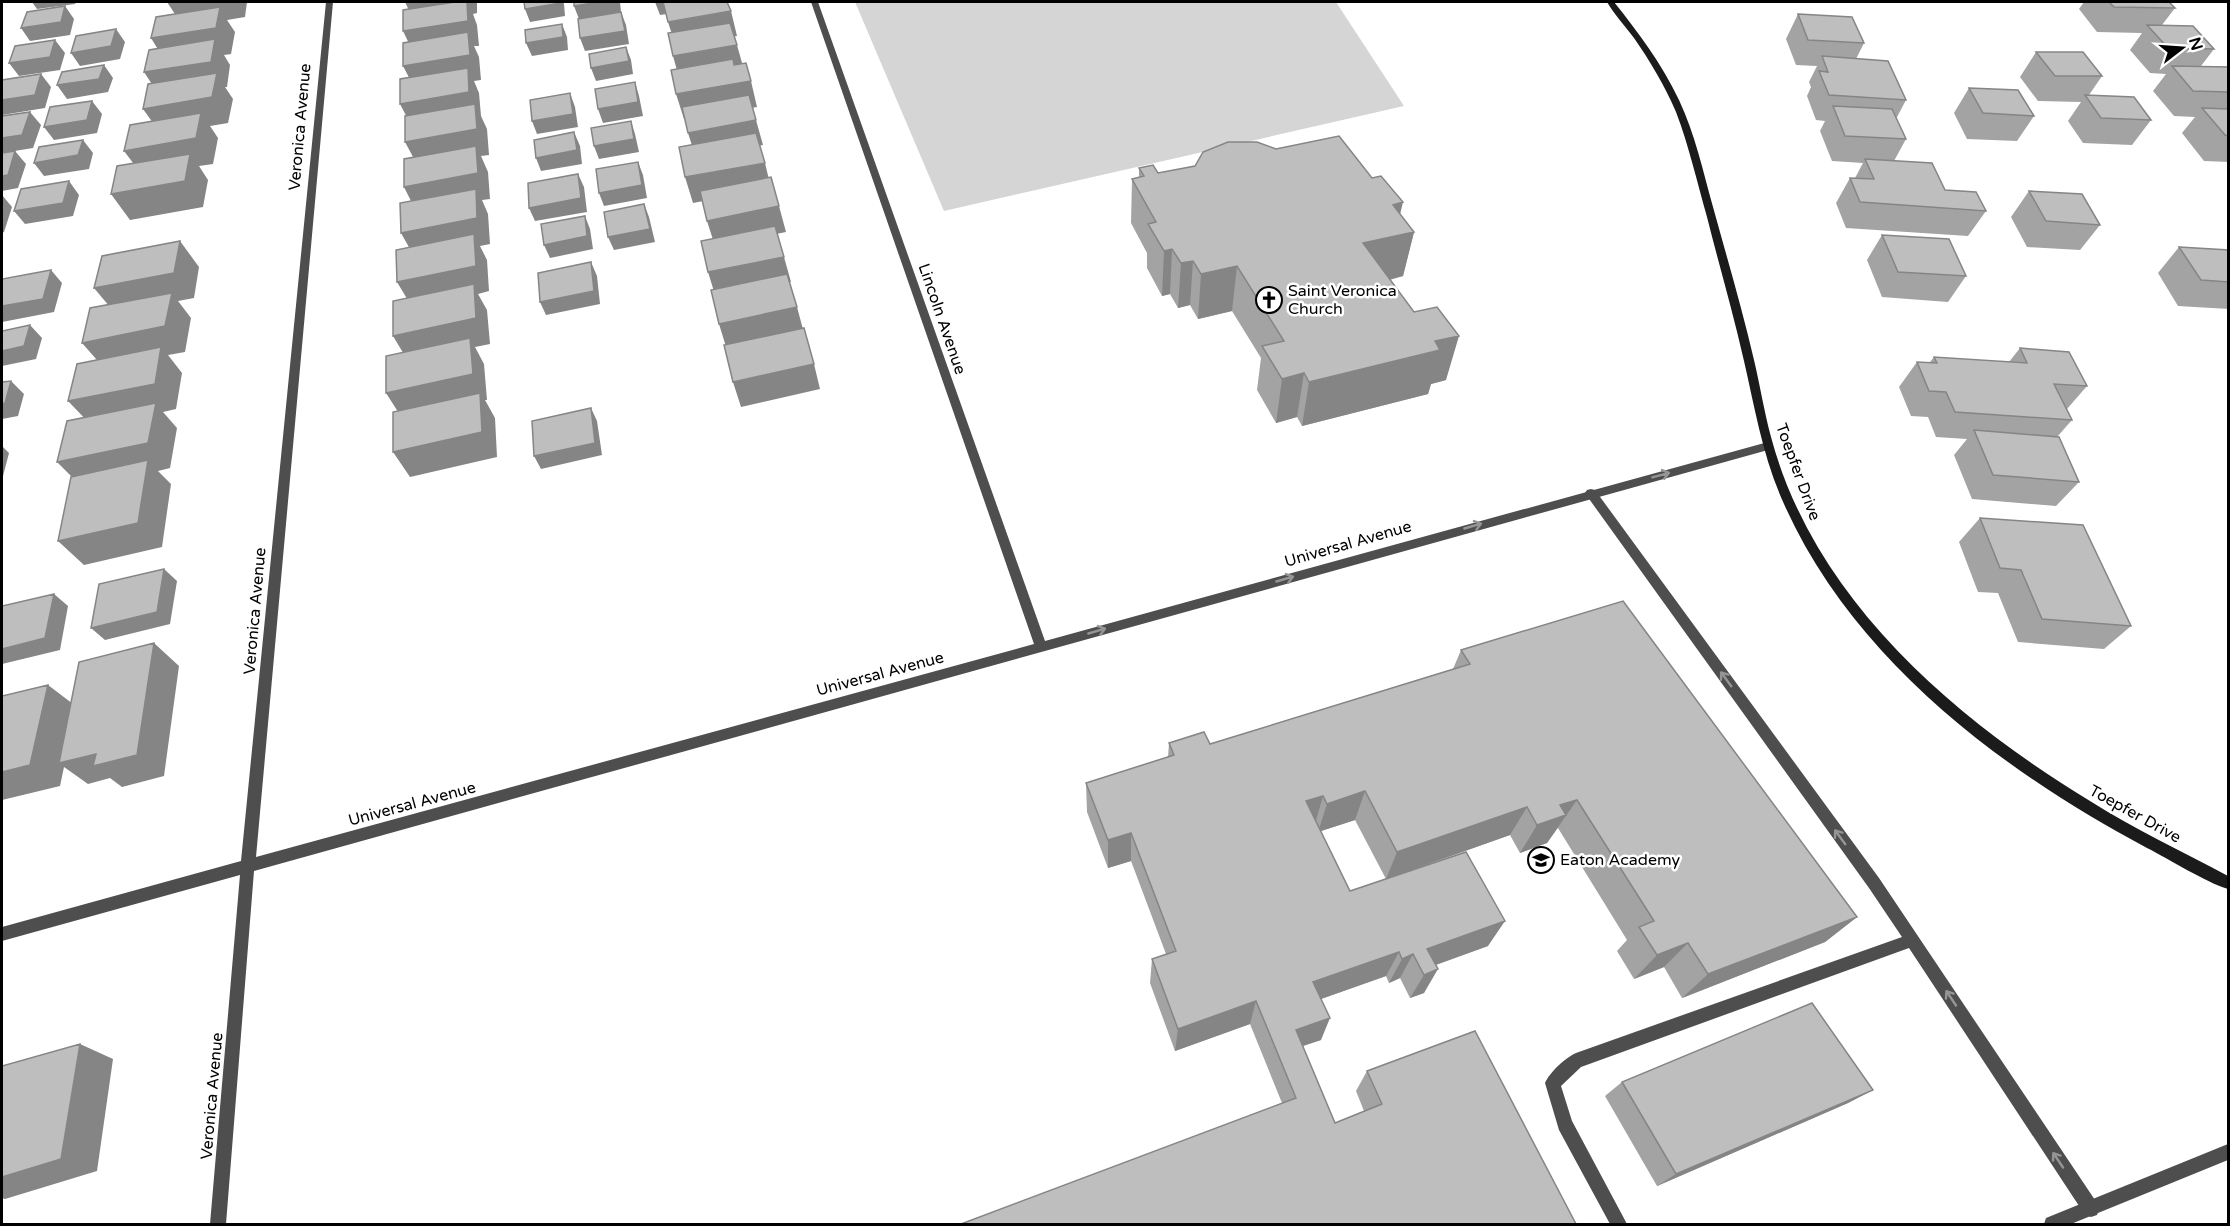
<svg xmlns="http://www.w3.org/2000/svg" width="2230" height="1226" viewBox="0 0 2230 1226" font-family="'Varela Round',sans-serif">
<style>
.green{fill:#d5d5d5}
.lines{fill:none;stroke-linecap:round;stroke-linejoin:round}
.lane{fill:#4e4e4e;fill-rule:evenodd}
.street{fill:#4e4e4e;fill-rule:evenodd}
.secondary{fill:#1b1b1b;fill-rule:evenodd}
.wall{fill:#a3a3a3}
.shaded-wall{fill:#858585}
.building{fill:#bebebe;stroke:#858585;stroke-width:1.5}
.oneway{stroke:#959595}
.labels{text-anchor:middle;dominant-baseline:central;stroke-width:5;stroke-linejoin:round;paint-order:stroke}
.street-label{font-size:16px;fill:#000;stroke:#fff}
.poi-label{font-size:16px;fill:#000;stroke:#fff;text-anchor:start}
</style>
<rect width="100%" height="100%" fill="#fff"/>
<path class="green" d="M855 2H1336L1404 106 944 211Z"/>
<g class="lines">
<path class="lane" d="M1591 489 1595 490 1879 878 2097 1203 2099 1209 2097 1215 2091 1217 2085 1215 1909 948 1581 1067 1561 1086 1572 1121 1627 1224H1610L1559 1130 1545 1083C1550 1072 1565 1058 1576 1053L1902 937 1869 888 1587 496 1585 493 1587 490Z"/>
<path class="street" d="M326 2H333L256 857 1034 644 811 2H818L1045 641 1768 442 1773 446 1768 450 254 871 226 1224H210L240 875 2 941V927L241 861Z
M2228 1144V1160L2071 1224H2044L2046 1218Z"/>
<path class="secondary" d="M1607 2H1614C1638 32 1662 64 1679 100 1695 134 1703 171 1713 207 1727 258 1742 308 1754 360 1760 385 1764 411 1771 437 1814 598 1952 717 2090 801 2134 829 2182 851 2228 876V889C2205 882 2171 860 2147 848 2001 770 1853 659 1784 504 1763 458 1755 409 1744 361 1733 312 1719 265 1707 217 1697 182 1689 146 1676 112 1665 86 1650 61 1634 38 1625 26 1614 14 1607 2Z"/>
</g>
<path class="wall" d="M2084 2H2169L2175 8 2162 25 2214 49 2201 66 2229 67V162L2204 161 2182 133 2195 117 2174 116 2153 91 2166 74 2150 73 2130 50 2142 33 2097 32 2079 9Z
M1798 14 1864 43 1856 59 1906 100 1896 119 1906 139 1894 161 1945 190 1986 211 1968 236 1846 228 1836 203 1850 178H1855L1863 163 1832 161 1820 131 1825 121 1816 120 1807 96 1811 87 1809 82 1817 66 1796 65 1786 39Z
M2036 52 2102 76 2089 95 2151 120 2132 145 2083 143 2068 121 2081 102 2038 101 2020 77Z
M1969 88 2034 116 2017 141 1967 139 1954 113Z
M1139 168 1158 173 1400 214 1414 232 1403 276 1390 280 1446 380 1431 384 1428 394 1302 426 1297 417 1276 423 1257 390 1261 358 1232 311 1198 319 1190 305 1178 308 1170 294 1162 296 1147 268V253L1131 223 1132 179 1139 177Z
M2029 191 2100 225 2080 250 2027 247 2011 217Z
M1882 235 1966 276 1948 302 1882 297 1867 260Z
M2179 247 2229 250V309L2178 306 2158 273Z
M2020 348 2087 386 2067 409 2072 420 2057 437 2079 482 2056 506 1972 499 1954 455 1967 439 1936 437 1928 417 1911 416 1899 387 1917 362H1930L1934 357 2009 362Z
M1980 518 2131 626 2104 649 2018 642 1998 593 1978 592 1959 542Z
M1461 650 1857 917 1825 942 1682 998 1664 967 1634 979 1617 951 1627 940 1558 828 1557 829 1547 843 1520 853 1510 835 1386 879 1355 820 1321 831 1350 891 1488 946 1436 965 1424 993 1410 998 1400 978 1389 983 1386 976 1321 999V1040L1303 1046 1335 1123 1364 1111 1356 1091 1367 1071 1576 1224 1282 1103 1250 1024 1175 1051 1150 983 1152 959 1166 954 1131 861 1108 868 1087 812 1086 783 1168 757 1169 743 1210 744 1453 669Z
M1622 1082 1873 1090 1848 1103 1657 1186 1605 1096Z"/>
<path class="shaded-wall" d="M32 2H76L75 4 37 9Z
M167 2H247L245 17 227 20 235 32 231 54 224 55 230 65 227 87H225L233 99 228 123 210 126 218 138 213 164 199 166 208 180 203 207 130 220 111 194 143 176 124 151 161 134 143 109 161 98 144 72 167 64 151 38 183 26Z
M405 2H477V13L473 14 477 25 479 46H474L479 57 481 80 474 81 479 93 481 116 487 129 489 155 481 156 488 172 490 199 482 200 488 214 490 244 480 246 487 260 489 291 478 294 487 310 490 344 475 347 484 364 487 400H485L495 418 497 457 410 477 393 452 402 418 386 393 408 361 393 336 412 307 397 282 415 258 401 233 417 213 404 187 419 168 405 142 413 129 400 104 416 91 403 66 415 56 403 31 415 23Z
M560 2H563L564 4 565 16 530 22 525 9Z
M600 2H620L621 12 579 19 574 6Z
M655 2H718L719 6 660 15Z
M65 6 74 19 70 35 30 41 21 28Z
M731 11 737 36 676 47 668 22Z
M621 12 626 25 629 44 585 51 580 38Z
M562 24 567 37 568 50 532 56 526 43Z
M116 29 125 42 120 59 80 66 71 53Z
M55 40 65 53 60 70 19 76 9 63Z
M737 45 744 70 751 81 757 107 684 119 676 94 680 81 673 56Z
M626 47 631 60 633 74 596 81 591 68Z
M104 65 113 78 108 92 67 99 57 85Z
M41 74 51 87 45 108 2 115V100Z
M635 82 639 96 643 116 603 123 598 109Z
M570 93 575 107 578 127 537 134 532 121Z
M92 101 102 114 97 133 54 140 44 127Z
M30 112 41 125 33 148 2 153V138Z
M756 120 763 145 696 158 688 133Z
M631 121 635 134 639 152 599 159 594 146Z
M574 132 580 146 582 164 541 171 536 158Z
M83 140 93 153 89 169 44 176 34 163Z
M15 151 26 164 18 188 2 191V176Z
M638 162 643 175 647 198 604 206 599 193Z
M765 163 771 188 693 203 685 177Z
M578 174 584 187 587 212 535 221 529 208Z
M69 181 79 195 73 216 25 224 14 211Z
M2 195 12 207 4 232 2 233Z
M1403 202 1395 236 1414 232 1403 276 1354 288 1363 243 1393 205Z
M644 204 649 217 655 242 614 250 608 237Z
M779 206 786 232 715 246 707 221Z
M585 216 590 229 593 249 550 258 544 245Z
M180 241 199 267 194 298 178 301 191 318 185 352 168 355 182 373 176 409 163 412 177 428 170 468 158 471 171 484 162 547 84 565 58 541 82 487 57 462 92 426 68 401 104 368 82 343 115 313 94 288Z
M1172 249 1170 294 1162 296 1164 251Z
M784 257 791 282 716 298 708 272Z
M1193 261 1190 305 1178 308 1181 263Z
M591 262 597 276 600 304 546 315 540 302Z
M1237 266 1232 311 1198 319 1201 274Z
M51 270 62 283 54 312 2 322V306Z
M797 307 804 333 727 350 719 324Z
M30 325 42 338 36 359 2 366V351Z
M1459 336 1446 380 1431 384 1428 394 1302 426 1309 382 1435 341Z
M814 364 820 389 741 407 733 382Z
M1304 373 1297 417 1276 423 1282 379Z
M11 381 24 394 18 416 2 419V404Z
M591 408 597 421 602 455 541 469 534 456Z
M2 446 9 453 2 480Z
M164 569 177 581 170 624 105 640 91 628Z
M54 594 68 606 60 650 2 664V649Z
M154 643 179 666 164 776 122 787 110 778 88 784 64 767 60 786 2 800V772L48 685 77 707Z
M1365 791 1355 820 1318 832 1327 804Z
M1323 796 1315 824 1306 801Z
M1577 800 1547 843 1520 853 1537 825 1560 805Z
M1527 807 1510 835 1386 879 1397 852Z
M1131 833V861L1108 868V840Z
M1857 917 1825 942 1682 998 1708 974Z
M1505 921 1488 946 1421 970 1427 949Z
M1688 943 1664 967 1634 979 1657 955Z
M1399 952 1386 976 1304 1005 1313 982Z
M1413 954 1400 978 1389 983 1402 959Z
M1438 969 1424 993 1410 998 1424 975Z
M1256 1001 1250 1024 1175 1051 1178 1029Z
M1330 1018 1321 1040 1287 1051 1296 1030Z
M80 1044 113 1059 97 1171 5 1199 2 1198V1177Z
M1873 1090 1848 1103 1657 1186 1676 1174Z"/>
<path class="building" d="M455 2H467L468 21 403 31V10Z
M524 2H560L561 3 525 9Z
M574 2H600L574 6Z
M663 2H727L731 11 668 22Z
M2109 2H2169L2175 8 2114 7Z
M65 6 61 22 21 28 27 12Z
M220 7 216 28 151 38 156 17Z
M621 12 625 31 580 38 578 19Z
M1798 14 1852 17 1864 43 1808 40Z
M730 23 737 45 673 56 668 33Z
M562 24 563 37 526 43 525 30Z
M2147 25 2193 26 2214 49 2168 48Z
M116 29 111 46 71 53 76 36Z
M468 32 470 55 403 66V43Z
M215 39 211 62 144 72 149 50Z
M55 40 50 57 9 63 15 46Z
M626 47 629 61 591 68 589 54Z
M2036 52H2083L2102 76H2055Z
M1822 56 1888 61 1906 100 1829 95 1819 71 1828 72Z
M733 59 734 65 746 63 751 81 676 94 671 70Z
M104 65 99 79 57 85 62 72Z
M2172 66 2229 67V92L2193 91Z
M468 68 469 92 400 104V79Z
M217 73 212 97 143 109 148 84Z
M41 74 35 95 2 100V80Z
M635 82 638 102 598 109 595 89Z
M1969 88 2018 90 2034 116 1983 113Z
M570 93 573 114 532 121 530 100Z
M749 95 756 120 688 133 682 107Z
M2085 95 2134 97 2151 120 2101 118Z
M92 101 87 120 44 127 50 107Z
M475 104 477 129 405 142V116Z
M1833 106 1892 109 1906 139 1845 136Z
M2202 108 2229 109V136L2225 135Z
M30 112 22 135 2 138V116Z
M201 113 196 138 124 151 130 125Z
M631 121 634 139 594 146 591 128Z
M574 132 577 150 536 158 534 140Z
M756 133 765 163 685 177 679 147Z
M1339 136 1372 178 1381 176 1403 202 1393 205 1414 232 1363 243 1414 312 1437 307 1459 336 1435 341 1440 350 1309 382 1304 373 1282 379 1262 346 1284 341 1237 266 1201 274 1193 261 1181 263 1172 249 1164 251 1148 224 1156 222 1132 179 1144 176 1139 168 1153 165 1158 173 1195 166 1203 152 1228 142H1257L1276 149Z
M83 140 78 155 34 163 39 147Z
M476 146 478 173 404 187V159Z
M15 151 8 175 2 176V153Z
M190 154 185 181 111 194 117 166Z
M1865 159 1932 163 1945 190 1976 192 1986 211 1860 202 1850 178 1874 179Z
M638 162 642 185 599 193 596 169Z
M578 174 581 198 529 208 528 183Z
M771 177 779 206 707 221 700 191Z
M69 181 63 203 14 211 21 189Z
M476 189 477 218 401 233 400 203Z
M2029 191 2082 194 2100 225 2046 221Z
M644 204 650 229 608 237 604 212Z
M585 216 587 236 544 245 541 224Z
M775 226 784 257 708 272 701 241Z
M474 234 476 266 397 282 396 250Z
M1882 235 1949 239 1966 276 1898 272Z
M180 241 174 273 94 288 102 256Z
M2179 247 2229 250V282L2201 280Z
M591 262 594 291 540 302 538 273Z
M51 270 43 299 2 306V279Z
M787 274 797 307 719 324 711 290Z
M474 284 476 318 393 336V301Z
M172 293 165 326 82 343 90 308Z
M30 325 24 346 2 351V331Z
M804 328 814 364 733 382 724 345Z
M470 338 473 374 386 393V356Z
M161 347 155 384 68 401 77 364Z
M2020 348 2069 352 2087 386 2054 384 2072 420 1955 412 1946 392 1929 391 1917 362 1937 363 1934 357 2027 363Z
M11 381 5 403 2 404V382Z
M480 393 482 432 393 452V412Z
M156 403 148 443 57 462 67 421Z
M591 408 595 443 534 456 532 421Z
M1974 430 2059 437 2079 482 1993 475Z
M148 460 138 523 58 541 71 477Z
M1980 518 2083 525 2131 626 2042 619 2021 570 2000 568Z
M164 569 157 612 91 628 99 584Z
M54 594 45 638 2 649V606Z
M1623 601 1857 917 1708 974 1688 943 1657 955 1639 927 1654 921 1577 800 1560 805 1566 815 1537 825 1527 807 1397 852 1365 791 1327 804 1323 796 1306 801 1350 891 1466 852 1505 921 1427 949 1438 969 1424 975 1413 954 1402 959 1399 952 1313 982 1330 1018 1296 1030 1335 1123 1382 1104 1367 1071 1475 1031 1576 1224H961L1296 1098 1256 1001 1178 1029 1152 959 1176 951 1131 833 1108 840 1086 783 1174 755 1169 743 1204 732 1210 744 1470 664 1461 650Z
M154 643 137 755 93 766 96 754 59 763 79 662Z
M48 685 30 765 2 772V696Z
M1812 1003 1873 1090 1676 1174 1622 1082Z
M80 1044 61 1159 2 1177V1066Z"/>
<defs><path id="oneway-shaft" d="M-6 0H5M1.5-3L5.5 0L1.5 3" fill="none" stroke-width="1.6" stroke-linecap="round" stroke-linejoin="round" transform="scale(1.5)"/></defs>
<g class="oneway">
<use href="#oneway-shaft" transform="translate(1661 475) rotate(-15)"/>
<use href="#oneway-shaft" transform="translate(1473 526) rotate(-16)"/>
<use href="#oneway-shaft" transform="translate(1285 579) rotate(-16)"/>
<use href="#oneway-shaft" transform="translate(1097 631) rotate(-16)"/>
<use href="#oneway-shaft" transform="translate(1726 679) rotate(-126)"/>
<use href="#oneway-shaft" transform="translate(1840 837) rotate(-126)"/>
<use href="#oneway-shaft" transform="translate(1951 998) rotate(-124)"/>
<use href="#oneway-shaft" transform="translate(2058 1160) rotate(-124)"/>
</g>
<defs>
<symbol id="church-ring" viewBox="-11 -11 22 22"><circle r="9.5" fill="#fff" stroke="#000" stroke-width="1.5"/><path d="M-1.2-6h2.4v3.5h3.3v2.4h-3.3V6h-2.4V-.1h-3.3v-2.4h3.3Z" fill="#000"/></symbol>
<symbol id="school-ring" viewBox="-11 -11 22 22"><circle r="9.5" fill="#fff" stroke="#000" stroke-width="1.5"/><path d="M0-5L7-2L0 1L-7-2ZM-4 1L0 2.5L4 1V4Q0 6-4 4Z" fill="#000"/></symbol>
</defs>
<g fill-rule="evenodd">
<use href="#church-ring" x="1254" y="285" width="30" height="30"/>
<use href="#school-ring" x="1526" y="845" width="30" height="30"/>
</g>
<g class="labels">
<g class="street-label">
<text transform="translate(300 127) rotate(-85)">Veronica Avenue</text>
<text transform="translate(942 319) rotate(71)">Lincoln Avenue</text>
<text transform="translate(1798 472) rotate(70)">Toepfer Drive</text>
<text transform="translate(1348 544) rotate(-16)">Universal Avenue</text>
<text transform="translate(255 611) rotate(-85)">Veronica Avenue</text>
<text transform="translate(880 674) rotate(-15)">Universal Avenue</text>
<text transform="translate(412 804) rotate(-15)">Universal Avenue</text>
<text transform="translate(2135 814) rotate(29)">Toepfer Drive</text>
<text transform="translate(212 1096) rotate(-85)">Veronica Avenue</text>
</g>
<g class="poi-label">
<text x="1288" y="291">Saint Veronica<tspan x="1288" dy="18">Church</tspan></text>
<text x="1560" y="860">Eaton Academy</text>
</g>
</g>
<rect width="2230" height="1226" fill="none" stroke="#000000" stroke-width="6"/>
<g transform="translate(2182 48) rotate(73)" stroke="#ffffff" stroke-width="4.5" paint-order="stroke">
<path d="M0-4.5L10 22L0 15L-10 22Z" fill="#000000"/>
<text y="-9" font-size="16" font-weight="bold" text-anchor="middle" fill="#000000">N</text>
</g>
</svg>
